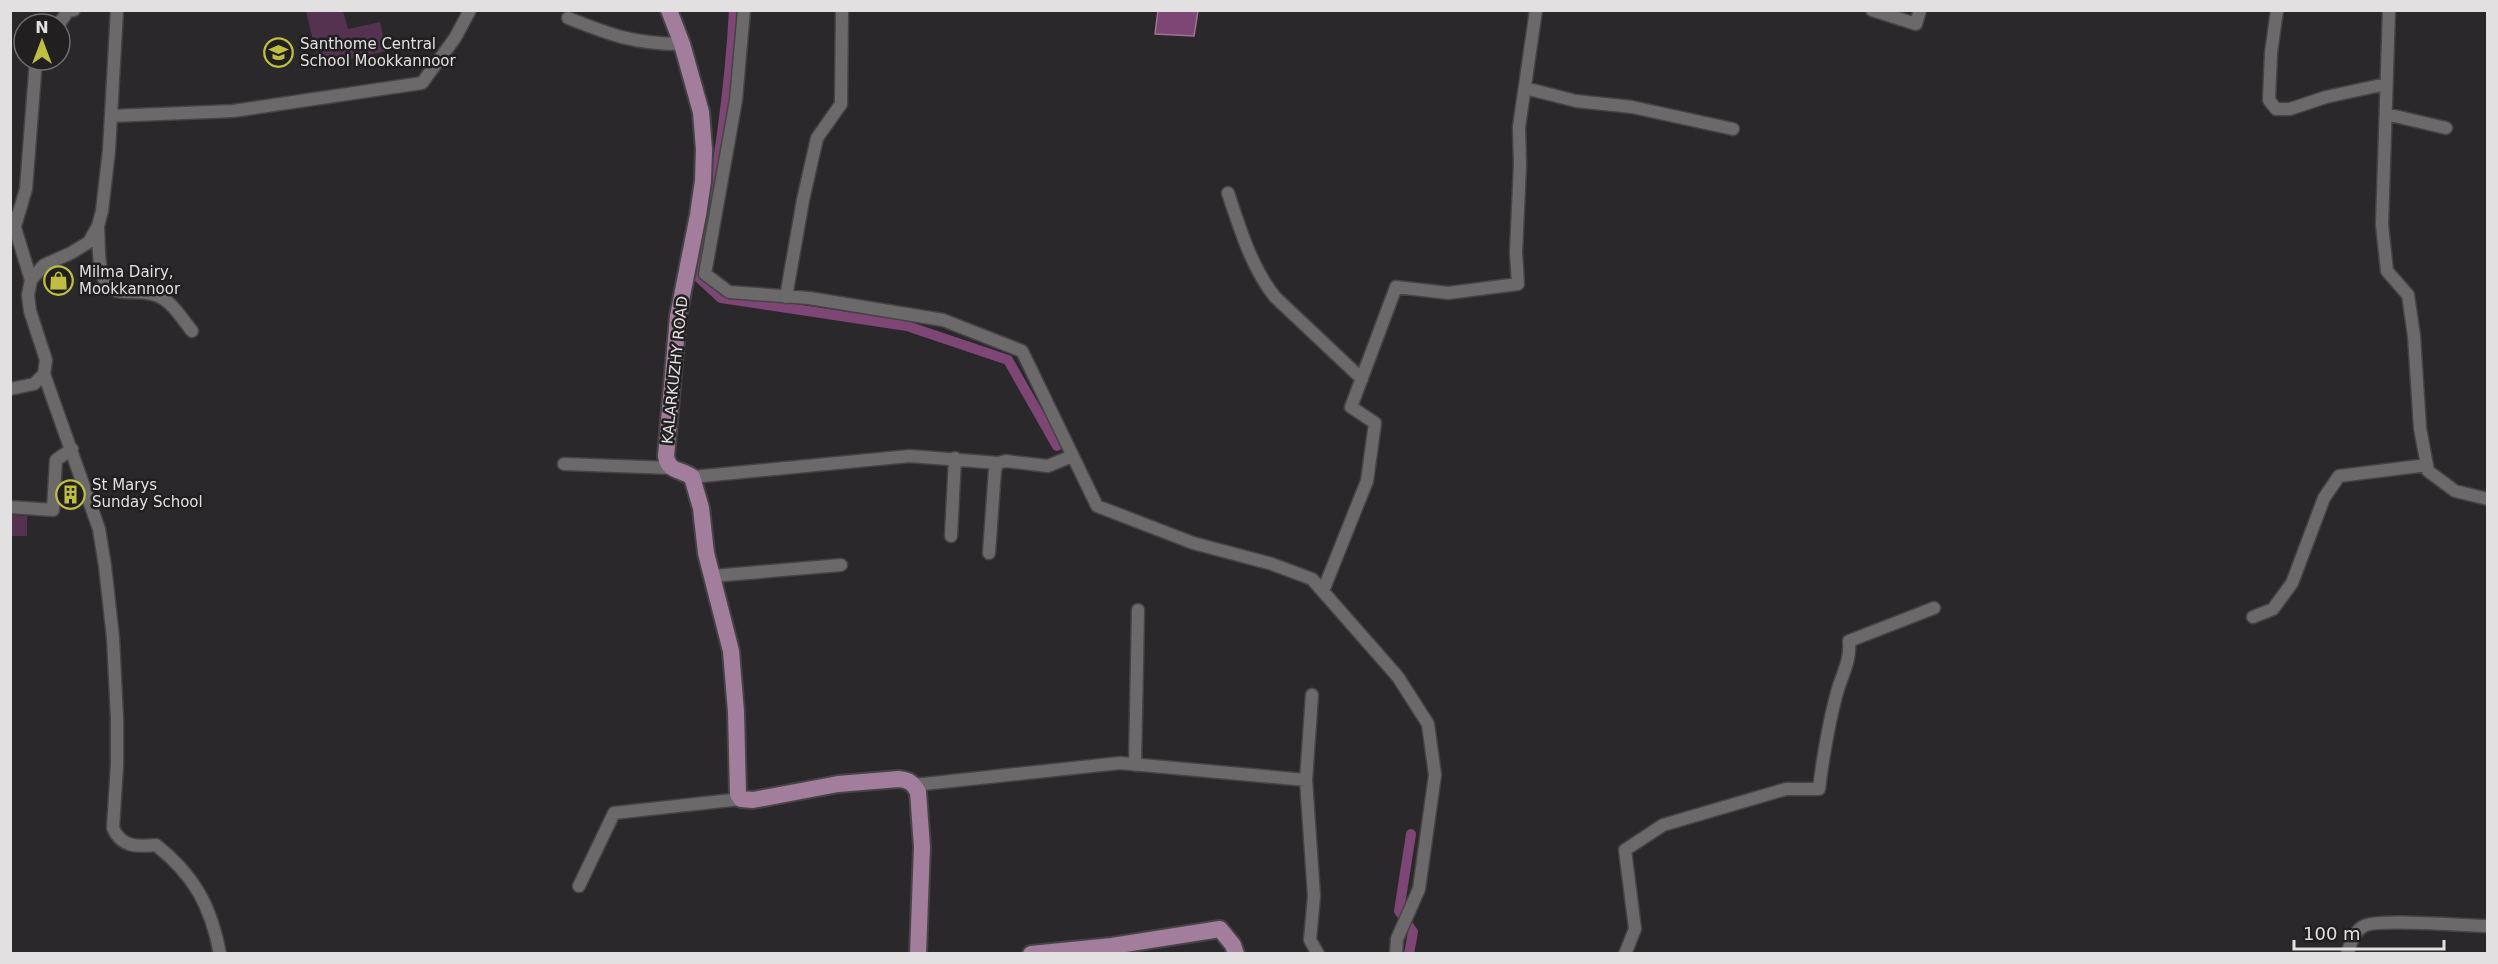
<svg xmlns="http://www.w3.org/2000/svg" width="2498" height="964" viewBox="0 0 2498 964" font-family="'DejaVu Sans',sans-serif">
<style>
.green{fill:#553250}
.water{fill:#7d4675;stroke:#9b7495;stroke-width:1.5}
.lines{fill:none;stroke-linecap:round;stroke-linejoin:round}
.canal{stroke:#7d4675;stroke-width:10}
.minor-casing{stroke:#454344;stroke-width:15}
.major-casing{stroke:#454344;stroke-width:20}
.minor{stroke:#6b696a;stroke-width:12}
.major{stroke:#a37d9c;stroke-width:16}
.labels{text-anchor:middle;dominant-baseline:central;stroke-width:5;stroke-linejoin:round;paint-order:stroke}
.poi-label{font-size:15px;fill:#e2e0e1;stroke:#211f20;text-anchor:start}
.street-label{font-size:15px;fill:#e2e0e1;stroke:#211f20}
</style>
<rect width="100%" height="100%" fill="#2a282a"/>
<path class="green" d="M306 11H343L348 29 380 22 386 51 319 66Z
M11 515 27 516V536H11Z"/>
<path class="water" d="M1158 10 1198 11 1194 36 1155 34Z"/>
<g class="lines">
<path class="canal" d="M734 10C729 100 716 187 696 275L721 298 907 326 1008 360 1057 446
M1402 915 1399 911 1411 834
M1408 925 1413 932 1409 954"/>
<defs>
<path id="minor" d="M744 10 736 100 705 274 729 292 809 298 943 320 1022 351 1097 506 1193 543 1272 564 1312 579 1398 677 1428 724 1435 775 1419 889 1397 939 1396 954
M1872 10 1916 24 1920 10
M2277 10 2271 53 2269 100 2276 109H2290L2326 97 2386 84
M2389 10 2382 225 2387 271 2408 295 2414 336 2420 428 2428 471 2455 491 2488 499
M568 18C611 35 634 44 682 44
M59 24 68 11 74 10
M1525 88 1576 101 1632 107 1733 129
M2386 114 2446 128
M111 116 233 111 422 83 455 38 470 10
M1228 193C1240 228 1251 267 1275 297L1362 379
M12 218 31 280
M15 226 26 189 36 60
M98 227C100 250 94 291 124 292 137 293 148 291 160 297 173 303 183 320 192 331
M786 297 803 200 817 138 841 104 842 10
M44 374 99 529 105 566 113 638 117 718V765L113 828C121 847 137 847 156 845 194 875 211 906 220 954
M10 389 34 384 44 374 46 360 30 311 28 295 31 280 44 265 71 253 89 242 98 226 102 211 109 150 117 10
M564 464 671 468
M692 477 910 456 998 463
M10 507 53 510 56 460 72 449
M951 536 955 458
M989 553 995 470 998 463 1006 461 1048 466 1072 456
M713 576 841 565
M1323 591 1367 481 1375 423 1351 407 1396 287 1448 293 1518 284 1516 252 1520 165 1519 127 1536 10
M2253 617 2273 609 2292 583 2324 498 2339 476 2427 465
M1312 695 1306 780 1314 896 1310 940 1318 954
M1135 765 1138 610
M914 785 1120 763 1306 780
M579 886 614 813 741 799
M1625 954 1635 929 1625 850 1663 825 1786 789H1819C1823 757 1828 727 1836 696 1841 676 1851 662 1849 641L1934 608
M2347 954C2351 943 2354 931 2364 926 2378 918 2466 926 2488 926"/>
<path id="major" d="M669 10 682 44 701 112 704 149 703 181 698 215 678 316 666 456C668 472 681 469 692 477L701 508 706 553 731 651 736 712 738 794 741 799 753 800 838 784 899 779C909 780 913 783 918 792L922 847 918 954
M1031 954 1112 946 1220 929 1233 945 1236 954"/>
</defs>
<use href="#minor" class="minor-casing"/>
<use href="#major" class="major-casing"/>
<use href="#minor" class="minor"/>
<use href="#major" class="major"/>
</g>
<defs>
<symbol id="school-ring" viewBox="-11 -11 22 22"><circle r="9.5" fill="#211f20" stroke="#c0be41" stroke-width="1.5"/><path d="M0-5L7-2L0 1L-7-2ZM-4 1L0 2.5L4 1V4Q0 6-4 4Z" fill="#c0be41"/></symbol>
<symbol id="shop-ring" viewBox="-11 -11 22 22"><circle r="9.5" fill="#211f20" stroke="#c0be41" stroke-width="1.5"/><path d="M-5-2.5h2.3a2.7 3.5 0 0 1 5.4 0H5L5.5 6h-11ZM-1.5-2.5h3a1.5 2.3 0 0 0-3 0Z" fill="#c0be41"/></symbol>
<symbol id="building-ring" viewBox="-11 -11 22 22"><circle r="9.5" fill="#211f20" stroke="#c0be41" stroke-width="1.5"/><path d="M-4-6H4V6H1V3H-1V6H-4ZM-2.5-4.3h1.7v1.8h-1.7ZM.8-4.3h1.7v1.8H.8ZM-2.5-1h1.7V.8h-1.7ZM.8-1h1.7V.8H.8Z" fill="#c0be41"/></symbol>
</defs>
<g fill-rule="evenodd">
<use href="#school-ring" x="262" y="36" width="33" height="33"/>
<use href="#shop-ring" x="42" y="264" width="33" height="33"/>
<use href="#building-ring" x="54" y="478" width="33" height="33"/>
</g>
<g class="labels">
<g class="poi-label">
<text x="300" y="44">Santhome Central<tspan x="300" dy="17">School Mookkannoor</tspan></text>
<text x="79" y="272">Milma Dairy,<tspan x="79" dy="17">Mookkannoor</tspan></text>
<text x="92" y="485">St Marys<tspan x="92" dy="17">Sunday School</tspan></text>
</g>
<g class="street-label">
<text transform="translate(675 370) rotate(-84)">KALARKUZHY ROAD</text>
</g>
</g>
<rect width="2498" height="964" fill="none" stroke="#e2e0e1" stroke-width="24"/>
<g transform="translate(42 42)"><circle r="28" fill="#211f20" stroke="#6e6c6d" stroke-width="1.5"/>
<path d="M0-4.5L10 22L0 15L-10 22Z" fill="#c0be41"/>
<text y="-9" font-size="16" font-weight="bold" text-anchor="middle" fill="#e2e0e1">N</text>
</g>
<path d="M2294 940v9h150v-9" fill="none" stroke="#e2e0e1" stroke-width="3"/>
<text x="2303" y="940" font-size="18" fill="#e2e0e1" stroke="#211f20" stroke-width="4.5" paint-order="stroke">100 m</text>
</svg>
